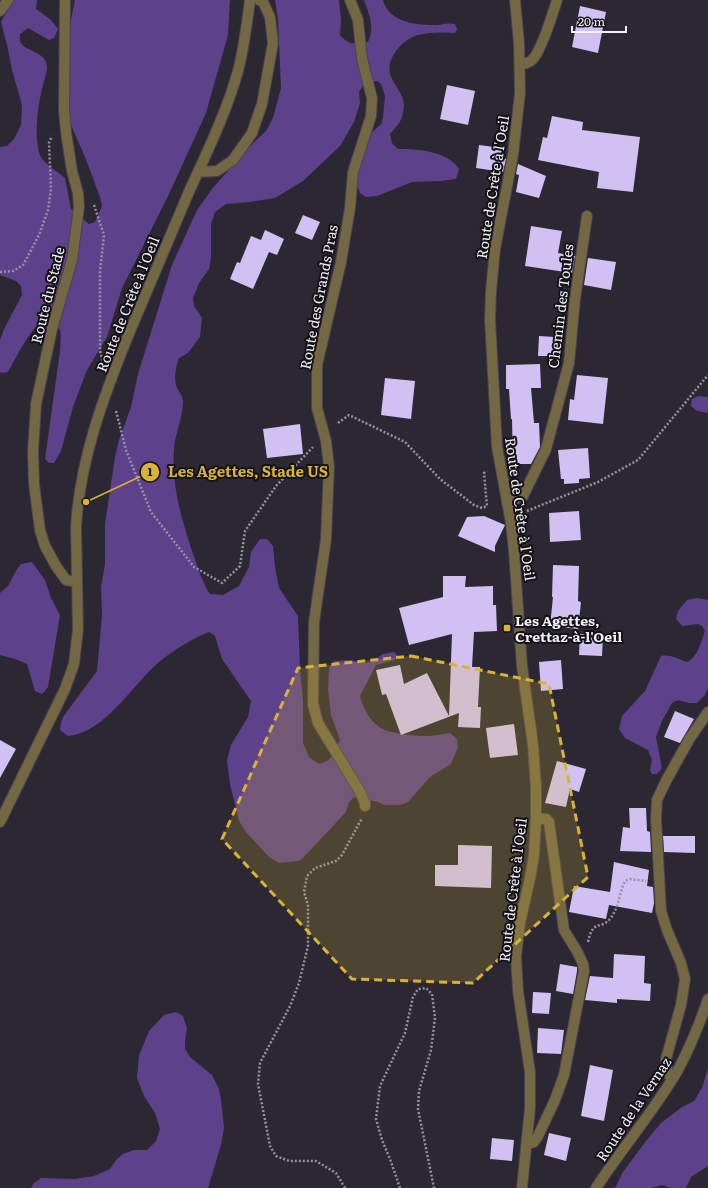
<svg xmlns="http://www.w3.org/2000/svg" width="708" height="1188" viewBox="0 0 708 1188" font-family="Literata,serif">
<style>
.forest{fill:#5d418a}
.building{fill:#d1c1f3}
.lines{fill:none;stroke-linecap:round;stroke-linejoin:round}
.minor-casing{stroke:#48444f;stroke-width:12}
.path{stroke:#96939d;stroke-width:2.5;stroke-dasharray:2 2;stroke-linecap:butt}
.minor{stroke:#736744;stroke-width:10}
.marked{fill:#d9b334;fill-opacity:0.2;stroke:#d9b334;stroke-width:3;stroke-dasharray:8 5;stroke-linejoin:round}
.poi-dot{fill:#d9b334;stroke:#141217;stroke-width:1.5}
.labels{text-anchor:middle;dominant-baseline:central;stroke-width:4;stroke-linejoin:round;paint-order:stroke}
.street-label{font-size:14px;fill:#f2f0f8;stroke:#141217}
.poi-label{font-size:14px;font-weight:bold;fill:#f2f0f8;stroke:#141217;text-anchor:start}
.leader{fill:none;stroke:#d9b334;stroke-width:1.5}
.callout-dot{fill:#d9b334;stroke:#141217;stroke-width:1.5}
.mark-label{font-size:12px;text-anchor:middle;font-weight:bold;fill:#111}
.callout-label{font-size:15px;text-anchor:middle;font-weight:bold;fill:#d9b334;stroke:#141217;stroke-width:4;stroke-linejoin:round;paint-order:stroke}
</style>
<rect width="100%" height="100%" fill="#2c2833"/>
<path class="forest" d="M13 0H37L36 9 51 20 58 29 54 38 49 40 28 28 20 34C20 37 19 40 21 43 26 52 46 51 47 67 47 73 42 87 41 94 37 109 33 149 43 160 49 167 58 172 65 178L71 209 89 224 95 222 102 206 100 197 85 157 71 125 70 119 68 75 69 30 75 0H230L228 35 206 113 169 194 122 288 107 337 87 370 73 407 61 451 54 463H49L45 459 60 351C61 332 63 330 50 316 34 320 16 358 8 372L2 373 0 372V340L4 329 22 295 21 286 16 281 0 275V147L7 146 14 139 21 125 22 105 12 70 8 49 1 22Z
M275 0H339L341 20 340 35C350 46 354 44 368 42 375 27 369 14 364 0H383C388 21 414 25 433 25 441 26 445 22 455 24L457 29 455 33C443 32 429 32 418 35 403 39 386 58 390 74 393 84 404 95 404 105 403 120 399 124 390 134L392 143 398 149C417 149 448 151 459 169L456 179 440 181 412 182 377 196 366 197 360 193 358 187 356 153 362 142 381 124 383 118 385 96 381 84 377 81 364 84 359 92 360 103 354 122 340 146 303 181 275 198 250 202 226 204 215 212 211 224V258L209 269 199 283 193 298 194 306 202 318 200 337 188 353 179 358C176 368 173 377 177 388 179 392 183 396 183 401 183 418 175 433 174 449 171 485 182 521 193 554 198 568 202 582 210 594L223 595 239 586 249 567 251 552 260 539H267L273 546 275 567 279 588 298 616 300 669 303 701V743L309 757 319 764C333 761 334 752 340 740L331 715 328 690 329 668 334 661 350 660 364 663 371 662 383 654 394 652 397 655 395 660 376 665 360 696C362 706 370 721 379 727 386 733 415 736 425 736 433 736 442 734 450 733L457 739 458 747 451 764 430 777 408 802 400 805H384L378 802 354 797 349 802 346 812 304 857 299 861 279 863 269 857 246 832 239 821 230 784 227 760 231 745 248 717 251 701 222 659 215 636 209 632C191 639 174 650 159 662 133 684 105 733 68 736L60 730 61 723 63 717 97 671 102 615 101 587 105 564V524L115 457 119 440 131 407 138 374 172 265 197 210 212 189 249 147 266 131 273 118 281 88 278 19Z
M698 396 708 397V413L697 411 691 406 692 399Z
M32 562 45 580 51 598 60 615 48 687 42 694 35 691 27 664 15 659 0 655V593L8 586 17 569 21 564Z
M697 598 708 600V688L705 695 697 703H689L678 700 672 703 662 721 656 737 662 768 657 774H652L650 770 652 760 648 750 625 738 619 729 622 716 645 691 661 656C672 654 677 659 687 662 698 657 701 642 705 631L702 626 698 624 682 626 676 619 678 611 687 600Z
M176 1012 183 1016 187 1028 185 1041V1049L190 1057 212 1075 219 1089 221 1100 224 1128 221 1145 208 1188H31L34 1183 41 1178 75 1179 94 1176 110 1169 117 1159 123 1154 134 1150H147L156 1141 160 1129 155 1113 144 1096 137 1078 139 1055 149 1031 164 1015Z
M708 1068V1166L691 1177 686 1188H671L662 1185 651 1188H615L623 1172 646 1141 661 1123 682 1107 694 1101 702 1088Z"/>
<path class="building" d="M580 6 606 12 598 53 572 47Z
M447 85 475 91 468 125 440 119Z
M552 116 583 122 582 130 640 137 633 192 597 188 599 172 538 160 543 137 547 138Z
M479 145 502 148 501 157 506 159 503 172 476 168Z
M518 164 546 176 539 198 516 192 519 175 516 174Z
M303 215 320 222 312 240 295 233Z
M531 226 562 231 558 253 575 256 572 273 525 266Z
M265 230 284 239 277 255 269 252 253 289 230 279 237 262 240 263 251 236 261 240Z
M588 258 616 262 611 290 584 285Z
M539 336 555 337V356H538Z
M540 364 541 388H531L534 423H539L540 447 531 464H513L512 419H511L509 389H506V365Z
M577 375 608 378 603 424 568 420 570 399 574 400Z
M385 378 415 381 411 419 381 415Z
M300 424 303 454 267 458 263 429Z
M588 448 590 478 579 479V483L564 484V479H561L558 450Z
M579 511 581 540 550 542 549 513Z
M484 516 505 525 495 546V552L458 536 467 517Z
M553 565 579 566 578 601 581 602 578 629 550 626 553 597H552Z
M443 576H466L465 587 493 586V605H496L497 631 474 632 472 667H480L478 707H481L480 728 458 727 459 713 401 735 386 694 382 695 376 670 400 665 404 684 427 673 449 716 452 634 409 645 399 608 443 597Z
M580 634 603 635 602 656 579 655Z
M561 660 563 689 541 691 539 662Z
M675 711 694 719 680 743 664 737Z
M514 724 518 755 490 758 486 728Z
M0 740 16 749 0 778Z
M557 761 586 769 579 792 570 789 566 807 545 803Z
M629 808H646L647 831 650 832 651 852 620 851 623 827 630 828Z
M663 836H695V853L664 852Z
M458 845 492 846 491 888 435 886V865H458Z
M614 862 649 870 647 886 653 887 654 903 652 913 609 905 606 919 569 912 574 886 610 892Z
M614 954 645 956 644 983 651 984 650 1001 617 999V1003L585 1000 590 976 613 978Z
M560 964 577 967V971L573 994 556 991Z
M533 992 551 993 549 1014 532 1013Z
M538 1028 564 1030 561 1054 537 1053Z
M590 1065 613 1070 604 1121 581 1116Z
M549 1133 571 1138 566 1161 544 1155Z
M492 1138 514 1140 512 1161 490 1159Z"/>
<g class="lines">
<defs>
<path id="minor" d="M65 0 64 110 66 132 72 171 78 193 79 207 72 260 52 329 36 404 33 451 34 484 40 530 45 546 56 566 66 580 77 582
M350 0 358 20 362 59 372 98 371 116 353 172 350 208 341 262 317 365V408L326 441 329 466 326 539 314 622 313 704 318 723 359 790 365 803V806
M515 0 519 43 520 93 513 155 495 249 491 291 490 319 497 447 511 523 514 551 522 666 533 745 536 787V818L534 855 530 878 520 923 516 956 518 991 530 1072V1108L522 1188
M0 11 8 0
M520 65C524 64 529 63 532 60 541 52 553 13 557 0
M198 172 217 171 233 160 252 133 262 104 273 43 270 17 263 2 259 0
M507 503 523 496 546 449 569 363 575 299 587 216
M0 822 65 689 74 664 78 629 76 527C80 460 103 398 128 336 148 289 168 241 188 194 206 154 226 114 238 71 244 48 247 24 250 0
M672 1080 667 1071 666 1059 681 1005 685 979 681 963 667 930 661 911 656 819 657 800 666 781 690 738 708 712
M526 1145 534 1142 538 1136 555 1100 564 1075 584 971 583 964 578 953 564 930 549 822 546 819 536 818
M596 1188C622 1148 654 1111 678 1070 690 1047 700 1023 708 999"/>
</defs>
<use href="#minor" class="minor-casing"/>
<path class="path" d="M94 205 104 235 100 271V351L103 362
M0 272 13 271 23 265 29 254 39 235 48 210 51 189 49 143 52 136
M116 411 126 450 151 512 194 567 222 583 240 566 245 531 276 486 313 447
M338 423 349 415 405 442 440 479 474 505 482 508 487 506 484 473 487 471
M527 511 598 482 638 460 708 375
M588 942C593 919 600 930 610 919 619 908 619 893 625 881L630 879 646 881
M345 1188 336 1173 316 1161H289L276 1156 270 1146 258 1084 260 1063 290 1006 299 983 308 946V905L304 892 307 876 315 868 336 861 342 855 362 818
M400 1188 390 1159 382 1140 376 1119 380 1086 405 1033 413 997 418 989 426 988 432 994 435 1018 431 1050 419 1091 418 1109 434 1188"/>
<use href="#minor" class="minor"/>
</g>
<path class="marked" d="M411 656 549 684 588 877 473 983 352 979 222 839 298 668Z"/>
<rect class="poi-dot" x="503" y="624" width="8" height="8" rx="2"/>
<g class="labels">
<g class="street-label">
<text transform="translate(492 187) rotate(-81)">Route de Crête à l'Oeil</text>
<text transform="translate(47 295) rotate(-76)">Route du Stade</text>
<text transform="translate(318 297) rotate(-79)">Route des Grands Pras</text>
<text transform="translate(127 304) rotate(-68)">Route de Crête à l'Oeil</text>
<text transform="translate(560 306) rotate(-83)">Chemin des Toules</text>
<text transform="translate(521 509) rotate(82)">Route de Crête à l'Oeil</text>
<text transform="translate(512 890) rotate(-83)">Route de Crête à l'Oeil</text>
<text transform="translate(633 1109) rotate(-56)">Route de la Vernaz</text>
</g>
<g class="poi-label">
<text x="515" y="620">Les Agettes,<tspan x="515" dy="16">Crettaz-à-l'Oeil</tspan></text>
</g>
</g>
<path class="leader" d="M86 502L150 472"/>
<g class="callout-dot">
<circle cx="86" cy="502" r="4"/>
<circle cx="150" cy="472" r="10"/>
</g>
<g class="mark-label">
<text x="150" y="476">1</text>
</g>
<g class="callout-label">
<text x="248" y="477">Les Agettes, Stade US</text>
</g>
<path d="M572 26v6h54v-6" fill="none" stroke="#f2f0f8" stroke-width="2"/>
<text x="578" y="26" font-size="12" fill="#f2f0f8" stroke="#141217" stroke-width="3" paint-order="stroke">20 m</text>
</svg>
